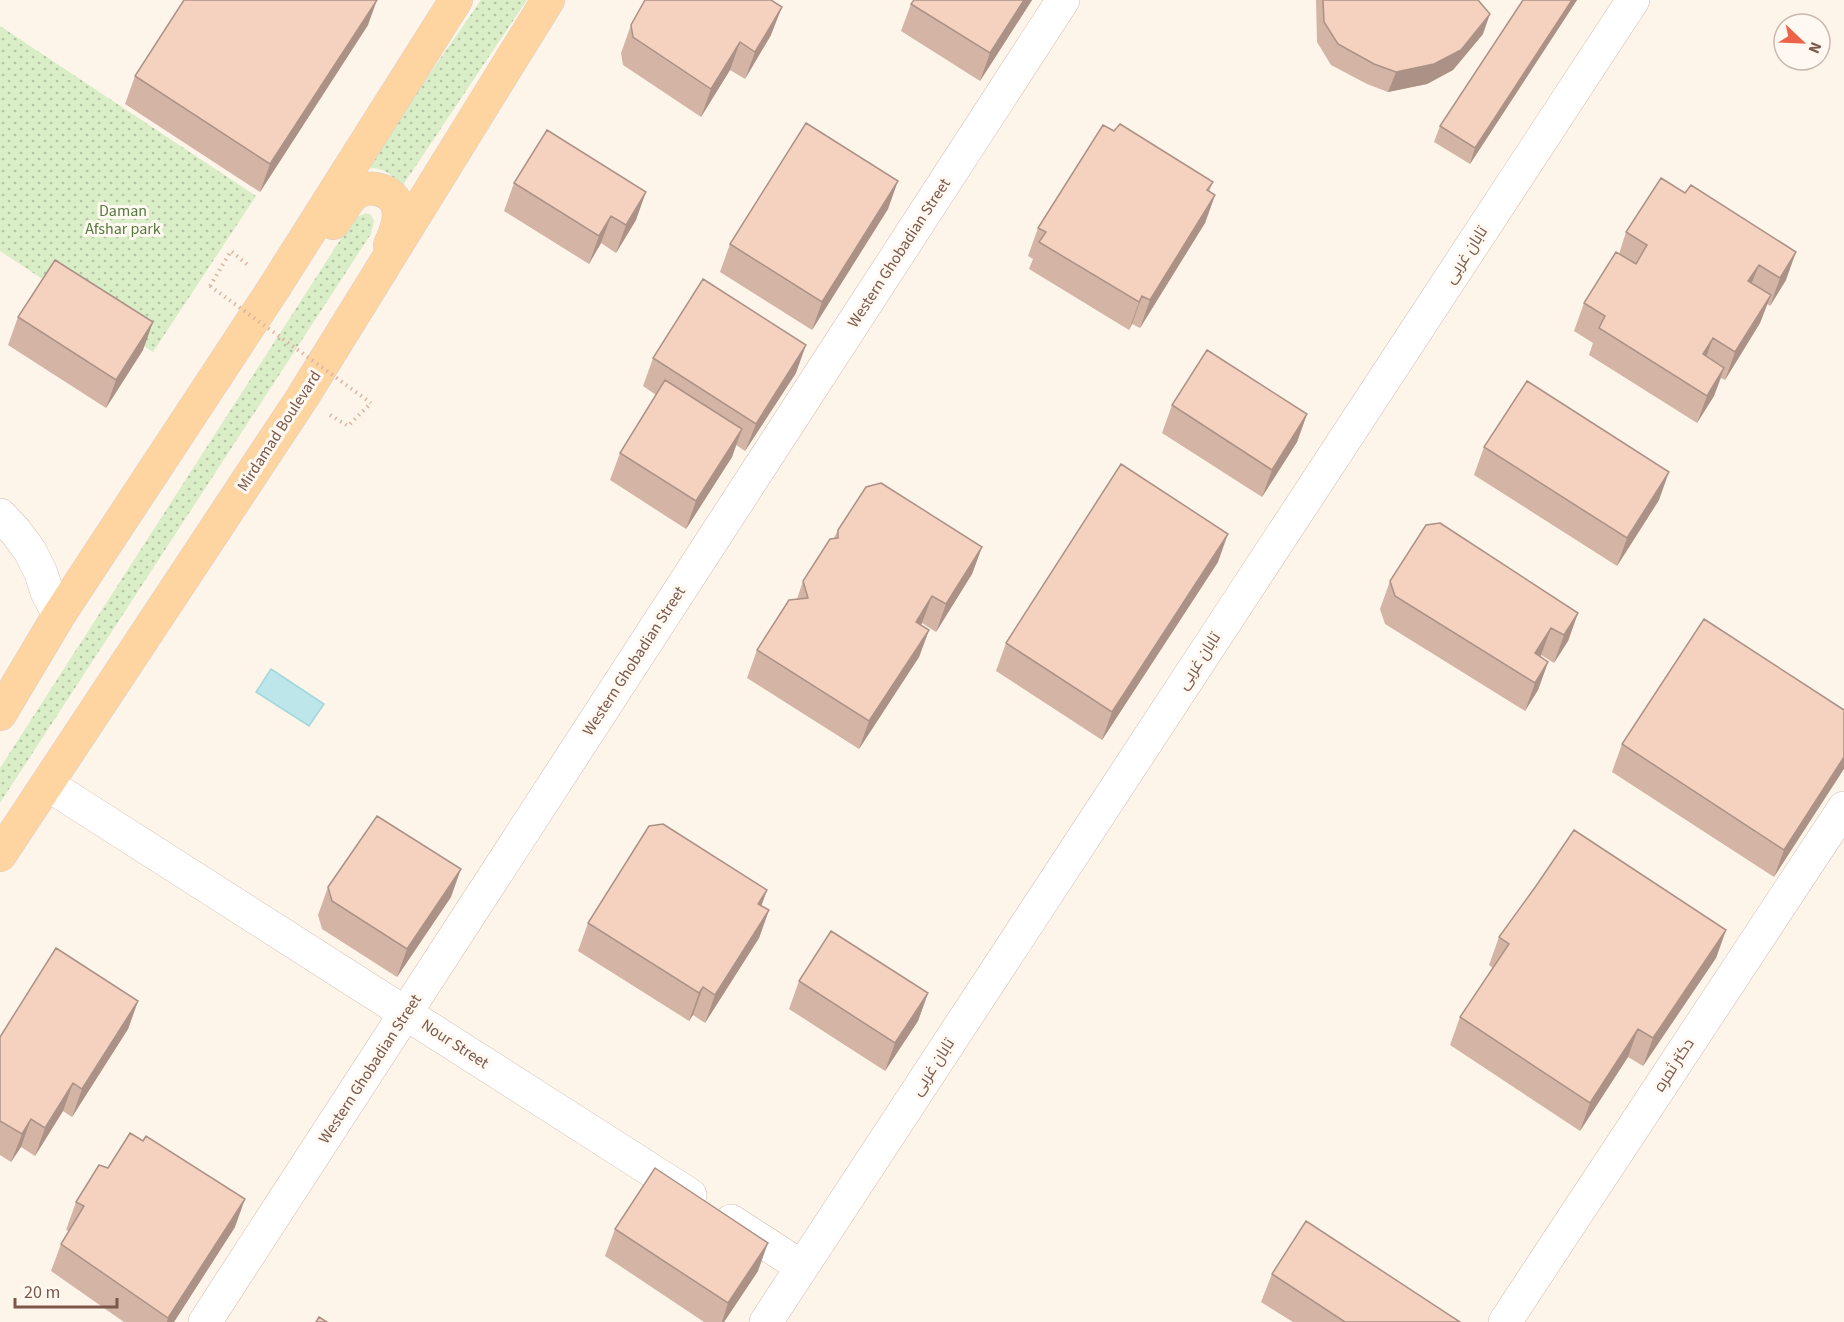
<svg xmlns="http://www.w3.org/2000/svg" width="1844" height="1322" viewBox="0 0 1844 1322" font-family="'Source Sans 3',Cairo,sans-serif">
<style>
.grass{fill:url(#grass-dots)}
.water{fill:#bce6e9;stroke:#a2d7dc;stroke-width:1.5}
.lines{fill:none;stroke-linecap:round;stroke-linejoin:round}
.minor-casing{stroke:#d2bbae;stroke-width:34}
.major-casing{stroke:#dad0cd;stroke-width:34}
.path{stroke:#dbb4a2;stroke-width:4;stroke-dasharray:1.5 4.5;stroke-linecap:butt}
.minor{stroke:#fff;stroke-width:33}
.major{stroke:#fed4a0;stroke-width:33}
.path-bridge{stroke:#dbb4a2;stroke-width:4;stroke-dasharray:1.5 4.5;stroke-linecap:butt}
.wall{fill:#d3b4a5}
.shaded-wall{fill:#ac9286}
.building{fill:#f5d1c0;stroke:#ac9286;stroke-width:1.5}
.labels{text-anchor:middle;dominant-baseline:central;stroke-width:6;stroke-linejoin:round;paint-order:stroke}
.park-label{font-size:16px;fill:#557a3f;stroke:#fff9f2}
.street-label{font-size:16px;fill:#7b584b;stroke:#fff9f2}
</style>
<defs>
<pattern id="grass-dots" width="8" height="8" patternUnits="userSpaceOnUse" patternTransform="scale(1.5)"><rect width="8" height="8" fill="#d9edc7"/><path d="M2 2h.1M6 6h.1" fill="none" stroke="#b5c3a4" stroke-width="1.8" stroke-linecap="round"/></pattern>
</defs>
<rect width="100%" height="100%" fill="#fef5ea"/>
<path class="grass" d="M481 0H527L401 188C391 172 383 167 364 168Z
M0 26 256 196 153 352 0 251Z
M366 213 371 215 374 221 371 234 0 803V768L351 223 356 217Z"/>
<path class="water" d="M271 669 324 704 309 726 256 692Z"/>
<g class="lines">
<defs>
<path id="minor" d="M0 515 16 532 30 551 41 573 47 592 59 615
M47 784 690 1195
M731 1221 802 1267
M205 1322 1063 0
M766 1322 1633 0
M1505 1322 1844 808"/>
<path id="major" d="M333 223C339 215 348 198 356 193 370 183 395 191 398 208 401 220 395 234 390 245
M0 714 59 615 274 288 456 0
M0 855 302 398 548 0"/>
</defs>
<use href="#minor" class="minor-casing"/>
<use href="#major" class="major-casing"/>
<path class="path" d="M210 286 231 251 249 266
M330 415 348 426 371 403"/>
<use href="#minor" class="minor"/>
<use href="#major" class="major"/>
<path class="path-bridge" d="M210 286 371 403"/>
</g>
<path class="wall" d="M1032 0 980 81 901 31 911 4Z
M1316 0H1478L1483 34 1453 70 1427 84 1388 92 1367 84 1331 65 1317 42Z
M1523 0H1577L1470 164 1434 142 1440 126Z
M368 25 260 192 125 104 135 76Z
M631 25 771 35 745 79 730 70 701 117 623 65 621 53Z
M1661 178 1786 280 1770 306 1767 304 1760 323 1725 380 1721 378 1714 396 1697 423 1589 355 1593 343 1574 331 1584 303 1619 254 1626 232Z
M1213 182 1209 192 1215 195 1205 223 1140 328 1132 324 1129 330 1029 269 1033 259 1028 256 1038 228Z
M514 183 636 220 616 253 601 243 589 264 504 211Z
M888 209 812 330 720 272 730 244Z
M18 317 143 350 106 408 8 345Z
M653 358 796 373 745 451 736 445 732 457 686 529 610 480 620 453 656 395 643 386Z
M1172 405 1307 414 1297 442 1262 497 1162 433Z
M1484 447 1659 500 1617 566 1474 475Z
M838 530 982 547 972 574 936 632 922 623 921 625 929 630 919 657 859 749 747 678 757 650 797 599 803 581 834 538Z
M1218 562 1102 740 996 671 1006 643Z
M1390 581 1578 613 1568 641 1554 663 1541 655V656L1548 662 1538 690 1525 711 1385 624 1380 609Z
M1844 710 1774 877 1612 772 1622 744Z
M328 887 451 897 397 977 322 929 318 915Z
M767 890 761 906 769 910 759 938 705 1023 693 1015 689 1021 578 951 588 923Z
M1726 930 1716 958 1643 1066 1628 1057 1580 1131 1450 1045 1460 1017 1493 968 1489 965 1499 937Z
M799 981 928 993 918 1021 885 1071 789 1009Z
M138 1001 128 1029 72 1117 63 1111 35 1156 21 1147 11 1162 0 1155V1037Z
M76 1202 235 1227 174 1322H124L51 1271 61 1244 69 1231 66 1230Z
M615 1229 758 1271 724 1322H704L605 1256Z
M1272 1274 1460 1322H1293L1261 1302Z"/>
<path class="shaded-wall" d="M371 0H377L368 25 260 192 270 164Z
M1024 0H1032L980 81 990 53Z
M1572 0H1577L1470 164 1475 148Z
M782 7 771 35 745 79 755 52Z
M1490 14 1483 34 1453 70 1427 84 1388 92 1396 72Z
M740 42 730 70 701 117 711 89Z
M898 181 888 209 812 330 822 302Z
M646 192 636 220 616 253 626 225Z
M1215 195 1205 223 1140 328 1150 300Z
M611 216 601 243 589 264 599 236Z
M1796 252 1786 280 1770 306 1780 278Z
M1759 265 1748 292V281Z
M1771 295 1760 323 1725 380 1735 352Z
M1142 296 1132 324 1129 330 1139 302Z
M153 322 143 350 106 408 116 380Z
M1713 338 1703 366V354Z
M806 345 796 373 745 451 756 424Z
M1724 368 1714 396 1697 423 1707 396Z
M1307 414 1297 442 1262 497 1272 470Z
M742 429 732 457 686 529 696 501Z
M1669 472 1659 500 1617 566 1627 538Z
M1228 534 1218 562 1102 740 1112 712Z
M982 547 972 574 936 632 946 604Z
M932 596 922 623 906 650 916 622Z
M1578 613 1568 641 1554 663 1564 635Z
M1551 628 1541 655 1527 678 1535 653Z
M929 630 919 657 859 749 869 721Z
M1548 662 1538 690 1525 711 1535 683Z
M1844 757V769L1774 877 1784 850Z
M461 869 451 897 397 977 407 949Z
M767 890 757 918 758 904Z
M769 910 759 938 705 1023 715 995Z
M1726 930 1716 958 1643 1066 1653 1038Z
M703 987 693 1015 689 1021 699 993Z
M928 993 918 1021 885 1071 895 1043Z
M138 1001 128 1029 72 1117 82 1089Z
M1638 1029 1628 1057 1580 1131 1590 1103Z
M73 1083 63 1111 35 1156 45 1128Z
M31 1119 21 1147 11 1162 22 1134Z
M245 1199 235 1227 174 1322H167L168 1318Z
M768 1243 758 1271 724 1322H722L728 1303Z"/>
<path class="building" d="M184 0H377L270 164 135 76Z
M645 0H771L782 7 755 52 740 42 711 89 633 37 631 25Z
M914 0H1024L990 53 911 4Z
M1323 0H1478L1490 14 1461 50 1434 64 1396 72 1374 64 1338 44 1324 22Z
M1523 0H1572L1475 148 1440 126Z
M806 123 898 181 822 302 730 244Z
M1120 124 1213 182 1207 190 1215 195 1150 300 1142 296 1139 302 1039 242 1046 232 1038 228 1103 125 1114 131Z
M547 130 646 192 626 225 611 216 599 236 514 183Z
M1661 178 1685 193 1691 185 1796 252 1780 278 1759 265 1748 281 1771 295 1735 352 1713 338 1703 354 1724 368 1707 396 1599 328 1605 316 1584 303 1616 252 1636 264 1647 245 1626 232Z
M55 260 153 322 116 380 18 317Z
M703 279 806 345 756 424 653 358Z
M1207 350 1307 414 1272 470 1172 405Z
M665 380 742 429 696 501 620 453Z
M1527 381 1669 472 1627 538 1484 447Z
M1121 464 1228 534 1112 712 1006 643Z
M881 483 982 547 946 604 932 596 916 622 929 630 869 721 757 650 789 600 808 598 803 581 830 539 838 538V530L866 487Z
M1440 523 1578 613 1564 635 1551 628 1535 653 1548 662 1535 683 1395 596 1390 581 1426 525Z
M1704 619 1844 710V757L1784 850 1622 744Z
M377 816 461 869 407 949 332 901 328 887Z
M663 824 767 890 758 904 769 910 715 995 703 987 699 993 588 923 649 826Z
M1574 830 1726 930 1653 1038 1638 1029 1590 1103 1460 1017 1509 944 1499 937 1536 886Z
M831 931 928 993 895 1043 799 981Z
M56 948 138 1001 82 1089 73 1083 45 1128 31 1119 22 1134 0 1121V1037Z
M130 1133 143 1141 146 1136 245 1199 168 1318 61 1244 84 1206 76 1202 99 1165 108 1168Z
M655 1168 768 1243 728 1303 615 1229Z
M1306 1221 1460 1322H1345L1272 1274Z
M319 1317 327 1322H316Z"/>
<g class="labels">
<g class="park-label">
<text x="123" y="211">Daman<tspan x="123" dy="18">Afshar park</tspan></text>
</g>
<g class="street-label">
<text transform="translate(899 253) rotate(-57)">Western Ghobadian Street</text>
<text transform="translate(1466 255) rotate(-57)">تابان غربی</text>
<text transform="translate(279 431) rotate(-57)">Mirdamad Boulevard</text>
<text transform="translate(634 661) rotate(-57)">Western Ghobadian Street</text>
<text transform="translate(1199 661) rotate(-57)">تابان غربی</text>
<text transform="translate(455 1044) rotate(33)">Nour Street</text>
<text transform="translate(1674 1065) rotate(-57)">دکتر ثمره</text>
<text transform="translate(933 1067) rotate(-57)">تابان غربی</text>
<text transform="translate(370 1069) rotate(-57)">Western Ghobadian Street</text>
</g>
</g>
<g transform="translate(1802 42) rotate(113)"><circle r="28" fill="#fff9f2" stroke="#cab9af" stroke-width="1.5"/>
<path d="M0-4.5L10 22L0 15L-10 22Z" fill="#ec634a"/>
<text y="-9" font-size="16" font-weight="bold" text-anchor="middle" fill="#7b584b">N</text>
</g>
<path d="M15 1298v9h102v-9" fill="none" stroke="#7b584b" stroke-width="3"/>
<text x="24" y="1298" font-size="18" fill="#7b584b" stroke="#fff9f2" stroke-width="4.5" paint-order="stroke">20 m</text>
</svg>
